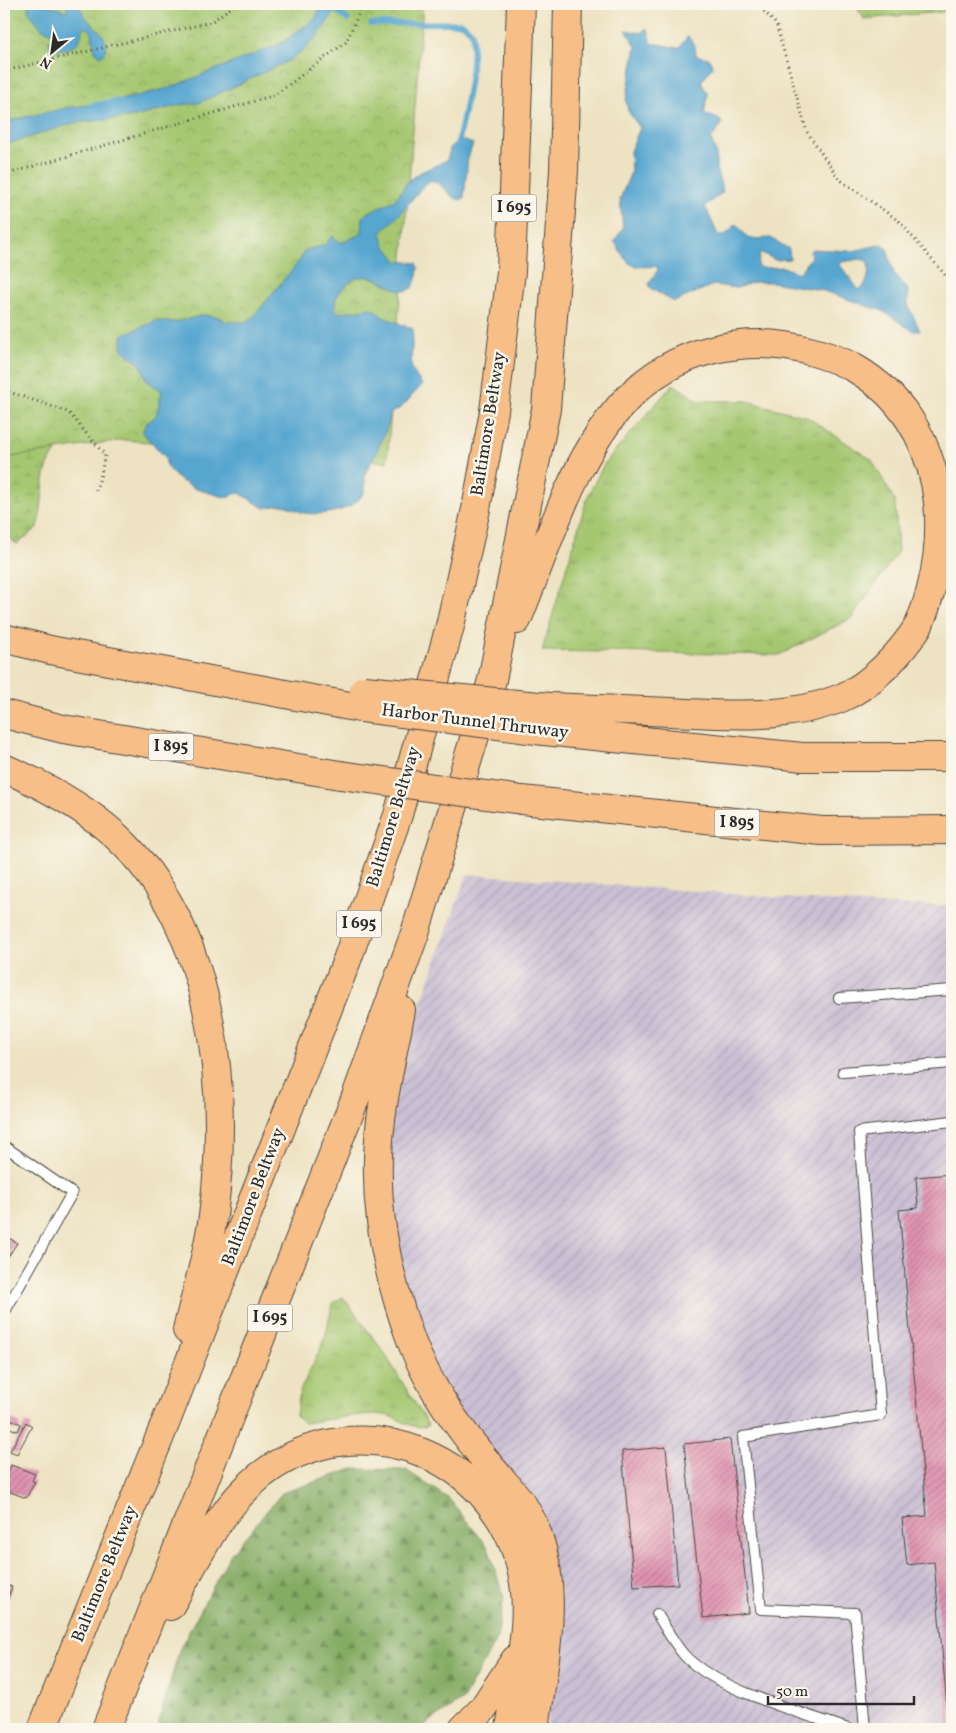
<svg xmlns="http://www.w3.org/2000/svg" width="956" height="1733" viewBox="0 0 956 1733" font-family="Vollkorn,serif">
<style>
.industrial{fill:url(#industrial-furrows)}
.grass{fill:url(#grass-tufts);stroke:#68794e}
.forest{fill:url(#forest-firs);stroke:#586c47}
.wetland{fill:url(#wetland-marsh);stroke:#68794e}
.park{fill:url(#park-crowns);stroke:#68794e}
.water{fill:#56a6d0;stroke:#40687e;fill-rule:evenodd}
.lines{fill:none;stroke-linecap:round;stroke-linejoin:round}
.stream{stroke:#56a6d0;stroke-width:5.5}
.building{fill:url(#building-hatch)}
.lane-casing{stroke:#484642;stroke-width:12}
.highway-casing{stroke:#484642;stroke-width:30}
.path{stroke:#484642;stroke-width:3;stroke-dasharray:1 4;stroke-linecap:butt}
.lane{stroke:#fff;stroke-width:10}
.highway{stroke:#f7be88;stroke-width:28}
.highway-bridge-casing{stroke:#484642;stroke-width:30;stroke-linecap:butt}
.highway-bridge{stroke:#f7be88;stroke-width:28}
.labels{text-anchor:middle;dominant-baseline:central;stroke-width:5;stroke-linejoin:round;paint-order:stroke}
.shield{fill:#fbf7ec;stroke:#696865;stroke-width:1}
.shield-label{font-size:16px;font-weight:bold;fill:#2b2b2b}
.street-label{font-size:18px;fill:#2b2b2b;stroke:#fbf7ec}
</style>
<defs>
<pattern id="industrial-furrows" width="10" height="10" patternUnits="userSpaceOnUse" patternTransform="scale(1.25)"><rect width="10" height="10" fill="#cbbfd4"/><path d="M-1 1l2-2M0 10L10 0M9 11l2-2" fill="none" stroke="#aea4b6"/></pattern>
<pattern id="grass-tufts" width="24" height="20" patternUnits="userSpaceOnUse" patternTransform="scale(1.25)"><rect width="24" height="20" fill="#a5c771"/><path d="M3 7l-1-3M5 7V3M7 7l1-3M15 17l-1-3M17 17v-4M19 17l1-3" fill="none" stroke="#8eab62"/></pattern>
<pattern id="forest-firs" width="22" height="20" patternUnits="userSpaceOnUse" patternTransform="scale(1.25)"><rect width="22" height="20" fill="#84ac63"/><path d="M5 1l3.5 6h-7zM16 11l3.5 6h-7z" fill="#6c8c52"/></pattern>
<pattern id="wetland-marsh" width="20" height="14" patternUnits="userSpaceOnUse" patternTransform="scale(1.25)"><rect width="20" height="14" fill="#a5c771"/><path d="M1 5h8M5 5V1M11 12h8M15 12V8" fill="none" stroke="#8eab62"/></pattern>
<pattern id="park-crowns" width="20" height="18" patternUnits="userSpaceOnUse" patternTransform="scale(1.25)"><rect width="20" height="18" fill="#a5c771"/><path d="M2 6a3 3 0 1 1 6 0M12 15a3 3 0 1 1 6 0" fill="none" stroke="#8eab62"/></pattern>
<pattern id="building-hatch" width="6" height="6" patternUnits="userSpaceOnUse" patternTransform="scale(1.25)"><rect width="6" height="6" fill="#e092b0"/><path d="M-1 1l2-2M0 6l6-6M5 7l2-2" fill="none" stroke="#b6778f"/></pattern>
</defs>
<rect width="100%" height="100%" fill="#fbf7ec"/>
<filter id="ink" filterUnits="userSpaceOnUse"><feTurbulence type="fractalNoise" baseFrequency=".02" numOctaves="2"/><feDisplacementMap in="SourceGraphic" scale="10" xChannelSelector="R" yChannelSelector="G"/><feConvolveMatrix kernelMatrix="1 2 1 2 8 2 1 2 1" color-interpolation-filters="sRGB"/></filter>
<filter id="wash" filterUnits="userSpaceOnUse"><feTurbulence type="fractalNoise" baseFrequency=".0096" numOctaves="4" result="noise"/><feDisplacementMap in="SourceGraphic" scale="20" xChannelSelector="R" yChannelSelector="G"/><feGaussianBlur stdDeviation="1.12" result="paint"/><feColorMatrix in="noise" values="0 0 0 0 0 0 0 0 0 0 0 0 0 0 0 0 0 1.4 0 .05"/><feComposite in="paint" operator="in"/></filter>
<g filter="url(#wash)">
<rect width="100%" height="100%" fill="#ede2c1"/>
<path class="industrial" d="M467 874 878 905H952V1729H546L561 1592 443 1387 401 1281 387 1160 395 1097 416 1017Z"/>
<path class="grass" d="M673 384 699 401H747L807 417 871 459 895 501 898 551 852 618 779 655 542 651 587 498 604 464Z
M343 1297 383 1351 429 1426C410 1430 402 1418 385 1415 359 1412 331 1420 304 1423L296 1415 300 1391 324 1341 333 1303Z"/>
<path class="forest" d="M353 1469 406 1470 449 1499 488 1547 504 1598 497 1638 463 1700 418 1729H194L158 1724 180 1648 230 1555 282 1493Z"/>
<path class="wetland" d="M4 398 62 445C35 471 48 499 36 529L17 544 4 535Z"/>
<path class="park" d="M4 4H423L387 462 124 440 4 458Z
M855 4H952V11L864 19Z"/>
<path class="water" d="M29 4H42L67 11 68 8 62 4 78 5C82 10 84 17 89 21 99 31 110 37 104 54L100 56 95 51 92 32 85 26C81 30 82 36 79 41 74 49 59 51 51 49L49 40 56 38V34L42 29 28 11Z
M321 4H334L335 11 321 32 307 47 288 61 199 103 179 105 135 117 74 123 4 145V122L66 108 112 102 169 88 280 44 316 18Z
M645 29H648L651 43 679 48 688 36 695 46 696 55 708 58 713 66 701 82 708 94 704 113 720 120 722 124 711 139 716 153V168L723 192 705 206 718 235H725L736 224 749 239 771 238 789 249 790 259 775 260 760 252 758 265 760 268 783 267 799 273 811 257 810 252 812 249 853 251 883 244 887 249 894 273 908 290V305L920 331H913L881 310 870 307 821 290 771 282H754L737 288 713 285 674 302 650 288 649 283 658 270 656 266C625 269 629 263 614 241L623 229 620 199 631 172 630 151 640 128 628 111 626 100 636 46 626 30 642 33ZM860 259 867 261C871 270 868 285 859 290L840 265 842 262Z
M462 140 473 144 468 158 464 198 461 200C448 198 444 183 431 180L423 186 399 215 381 232 384 244 397 261 417 263C419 268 418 273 416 279 410 304 387 282 373 278 368 276 362 277 357 277 346 285 328 298 338 313L373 308 383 317 413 329 411 365 413 371 422 385 402 407 391 413C389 427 375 456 367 469 362 477 368 487 363 494 353 511 323 516 304 513 297 511 290 506 282 505 276 505 270 508 264 508L238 492 228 498 196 489 178 479 167 467 165 457 142 432 146 424 156 416 162 391 146 380 142 366 122 349V335L156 321 177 322 204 315 219 317 226 322H246L253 317 300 260 305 250 325 245 332 236 342 243 362 233 363 217 367 213 395 200 409 180 419 173 447 160 451 146Z"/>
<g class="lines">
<path class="stream" d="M327 4 348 20
M371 24 462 23 472 32C475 68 465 106 458 142
M90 106 118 101"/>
</g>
<g id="blocks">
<path class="building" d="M952 1174V1729H949L934 1562 907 1565 902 1518 927 1516 899 1210 918 1208 916 1177Z
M4 1235 17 1243 4 1263Z
M4 1416 21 1424 18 1431 4 1426Z
M26 1422 32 1426 17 1454 10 1451Z
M730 1439 749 1613 703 1618 684 1444Z
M666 1447 678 1584 634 1587 622 1451Z
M11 1465 35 1474 32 1481 35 1482 26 1498 8 1491 6 1498 4 1497V1485Z
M5 1584 12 1587 4 1608V1587Z"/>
</g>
</g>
<g filter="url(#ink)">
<use href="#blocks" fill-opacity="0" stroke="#484642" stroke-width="1"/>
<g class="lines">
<defs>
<path id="lane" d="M839 998 952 990
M843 1072 952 1063
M4 1146 72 1193 4 1313
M657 1614C666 1628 674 1644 685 1656 717 1690 803 1713 848 1729
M865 1729 855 1613 761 1609 743 1437 881 1415 859 1132 952 1121"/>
<path id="highway" d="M517 620C547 548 571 460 625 401 674 348 749 332 817 353 830 357 844 362 856 369 946 422 956 536 919 625 902 652 872 685 841 698 786 720 728 715 670 712 630 710 590 709 550 707
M4 638 50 650 360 708
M4 714 63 729 340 775
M544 731 803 757H952
M4 768C41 784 77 803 108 829 214 919 230 1086 213 1216 208 1254 196 1293 187 1330
M522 800 822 831 952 830
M401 1010C392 1059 379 1109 378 1159 376 1222 390 1284 412 1343 430 1389 459 1428 490 1466 501 1480 515 1492 524 1507 566 1574 544 1657 535 1729
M170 1606C196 1561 218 1510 260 1476 361 1397 504 1457 524 1583 531 1625 516 1685 510 1729
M42 1729 167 1419 347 960 398 815 450 626 476 509 494 411 511 272 521 4
M106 1729 355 1099 415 933 492 680 546 409 564 171 568 4
M463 1729 482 1710 515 1660"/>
</defs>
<use href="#lane" class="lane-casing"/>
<use href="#highway" class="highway-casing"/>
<path class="path" d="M757 4 776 24 807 132 839 179 899 221 952 283
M4 71 211 22 236 4
M4 175 275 95 346 42 363 4
M4 390 68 412 105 455 100 478 95 493"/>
<use href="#lane" class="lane"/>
<use href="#highway" class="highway"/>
<defs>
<path id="highway-bridge" d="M364 690 550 707
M362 708 544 731
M340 775 522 800"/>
</defs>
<use href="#highway-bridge" class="highway-bridge-casing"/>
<use href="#highway-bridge" class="highway-bridge"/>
</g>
</g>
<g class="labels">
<g class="shield">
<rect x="491.5" y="194.5" width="45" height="27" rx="4"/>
<rect x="148.5" y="733.5" width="45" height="27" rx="4"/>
<rect x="714.5" y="809.5" width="45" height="27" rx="4"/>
<rect x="336.5" y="910.5" width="45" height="27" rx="4"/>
<rect x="247.5" y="1304.5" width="45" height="27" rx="4"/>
</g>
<g class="shield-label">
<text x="514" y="208">I 695</text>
<text x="171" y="747">I 895</text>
<text x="737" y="823">I 895</text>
<text x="359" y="924">I 695</text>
<text x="270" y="1318">I 695</text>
</g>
<g class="street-label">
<text transform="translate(489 424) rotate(-81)">Baltimore Beltway</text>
<text transform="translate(475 722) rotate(7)">Harbor Tunnel Thruway</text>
<text transform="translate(394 817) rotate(-73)">Baltimore Beltway</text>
<text transform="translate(254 1197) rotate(-69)">Baltimore Beltway</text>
<text transform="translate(105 1574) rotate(-68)">Baltimore Beltway</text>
</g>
</g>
<rect width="956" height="1733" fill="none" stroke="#fbf7ec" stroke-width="20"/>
<g transform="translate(52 52) rotate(209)" stroke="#fbf7ec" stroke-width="4" paint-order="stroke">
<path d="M0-4L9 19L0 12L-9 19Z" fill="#2b2b2b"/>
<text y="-8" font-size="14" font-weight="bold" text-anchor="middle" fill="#2b2b2b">N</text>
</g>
<path d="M768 1696v8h146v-8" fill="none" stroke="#2b2b2b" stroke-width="2.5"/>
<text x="776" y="1696" font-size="15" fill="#2b2b2b" stroke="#fbf7ec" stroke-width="4" paint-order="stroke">50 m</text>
</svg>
